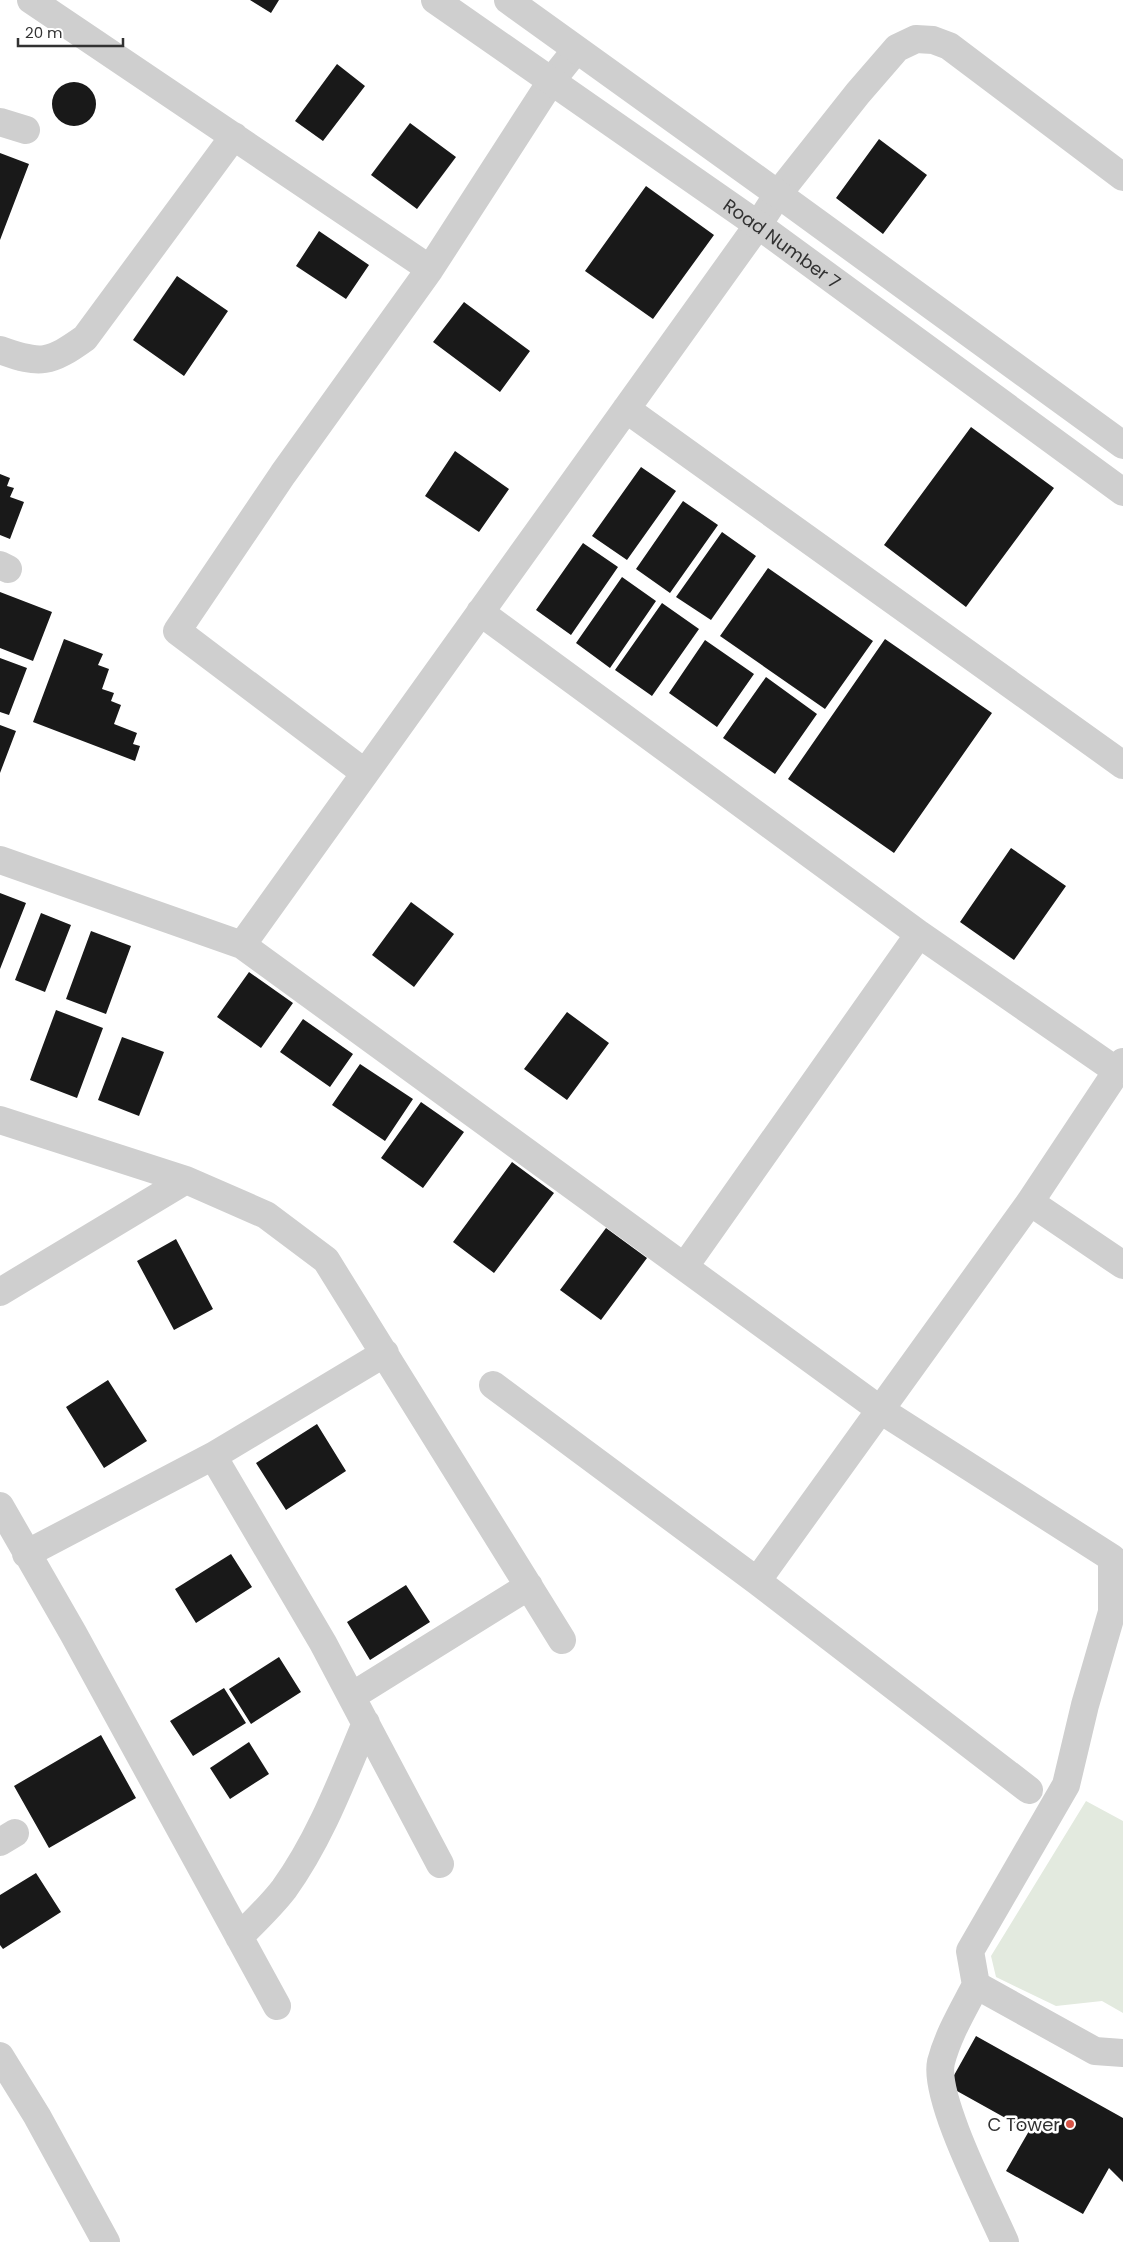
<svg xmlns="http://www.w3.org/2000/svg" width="1123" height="2242" viewBox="0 0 1123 2242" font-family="Poppins,sans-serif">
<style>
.green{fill:#e3eadf}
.building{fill:#191919}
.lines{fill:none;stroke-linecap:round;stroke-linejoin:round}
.minor{stroke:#cfcfcf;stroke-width:28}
.tertiary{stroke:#cfcfcf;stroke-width:28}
.poi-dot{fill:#d65447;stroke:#fff;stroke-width:2}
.labels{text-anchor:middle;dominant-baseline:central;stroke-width:5;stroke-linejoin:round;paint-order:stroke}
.street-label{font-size:18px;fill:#323232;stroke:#fff}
.poi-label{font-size:18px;fill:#323232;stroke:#fff;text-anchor:end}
</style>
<rect width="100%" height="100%" fill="#fff"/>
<path class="green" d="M1086 1801 1123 1821V2013L1102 2001 1056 2006 996 1977 991 1956Z"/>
<path class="building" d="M250 0H279L271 13Z
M337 64 365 86 323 141 295 121Z
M52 104a22 22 0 1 1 44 0a22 22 0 1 1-44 0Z
M410 123 456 157 417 209 371 175Z
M879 139 927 175 883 234 836 198Z
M0 153 29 164 0 240Z
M646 186 714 235 653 319 585 271Z
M319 231 369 265 346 299 296 266Z
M177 276 228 311 184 376 133 340Z
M464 302 530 351 500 392 433 342Z
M971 427 1054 488 966 607 884 545Z
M455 451 509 489 479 532 425 496Z
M641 467 676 491 627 560 592 536Z
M0 474 10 478 7 486 14 488 10 497 24 502 10 539 0 535Z
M683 501 718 525 670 593 636 569Z
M722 532 756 556 711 620 676 597Z
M583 543 618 567 571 635 536 610Z
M768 568 873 641 825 709 720 636Z
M622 577 656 601 610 668 576 643Z
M0 592 52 612 33 661 0 648Z
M662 603 699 629 652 696 615 670Z
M64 639 103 654 98 665 109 669 102 689 114 693 111 701 121 705 114 724 137 733 133 744 140 746 135 761 33 722Z
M885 639 992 713 894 853 788 779Z
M705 640 754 674 717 727 669 693Z
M0 658 27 668 9 715 0 712Z
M766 677 817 714 775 774 723 738Z
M0 725 16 731 0 773Z
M1011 848 1066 886 1014 960 960 922Z
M0 893 26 903 0 969Z
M411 902 454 934 414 987 372 955Z
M41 913 71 925 45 992 15 980Z
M91 931 131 946 106 1014 66 999Z
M249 972 293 1003 261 1048 217 1017Z
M56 1010 103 1028 77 1098 30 1080Z
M567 1012 609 1043 567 1100 524 1069Z
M303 1019 353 1054 330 1087 280 1052Z
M122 1037 164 1052 139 1116 98 1100Z
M360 1064 413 1099 385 1141 332 1105Z
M421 1102 464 1132 423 1188 381 1158Z
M512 1162 554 1193 494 1273 453 1242Z
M606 1228 647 1258 601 1320 560 1290Z
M176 1239 213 1309 174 1330 137 1261Z
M108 1380 147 1441 104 1468 66 1407Z
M317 1424 346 1471 286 1510 256 1463Z
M231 1554 252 1587 196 1623 175 1589Z
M406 1585 430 1622 370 1660 347 1622Z
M279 1657 301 1692 251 1724 229 1689Z
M224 1688 246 1723 193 1756 170 1721Z
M101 1735 136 1798 49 1848 14 1786Z
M249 1742 269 1774 230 1799 210 1768Z
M36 1873 61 1912 3 1949 0 1945V1895Z
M976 2036 1123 2118V2182L1109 2168 1083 2214 1006 2171 1029 2131 948 2086Z"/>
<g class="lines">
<path class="minor" d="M31 0 430 269
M0 122 26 130
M0 350C41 365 50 363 85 338L234 136
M626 409 1123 765
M0 565 8 569
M480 612 919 934 1117 1071
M365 773 177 631 283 474 430 269 552 80 576 50
M0 860 242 945 882 1411 1112 1558V1612L1085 1705 1066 1785 970 1951 976 1985 1095 2051 1123 2053
M242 945 758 225 778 194 858 93 897 48 916 39 933 40 949 46 1123 177
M0 1120 186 1180 266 1215 326 1260 562 1640
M1030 1202 1123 1265
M685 1266 919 934
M0 1292 186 1180
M493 1385 757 1581 1029 1790
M213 1456 323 1643 440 1864
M0 1506 73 1633 277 2006
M26 1554 213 1456 385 1353
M757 1581 1030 1202 1123 1062
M352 1696 529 1586
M0 1842 15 1833
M239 1937C254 1922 271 1906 284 1889 320 1839 342 1780 366 1723
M976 1985C963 2010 948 2035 941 2062 933 2098 989 2205 1005 2242
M0 2056 37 2116 106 2242"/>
<g class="tertiary">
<path id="s1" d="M435 0 758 225 1123 492"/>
<path d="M508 0 778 194 1123 445"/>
</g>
</g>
<circle class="poi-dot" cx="1070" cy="2124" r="5"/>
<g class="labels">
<g class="street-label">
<text stroke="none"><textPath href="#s1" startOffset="424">Road Number 7</textPath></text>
</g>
<g class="poi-label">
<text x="1060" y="2124">C Tower</text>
</g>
</g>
<path d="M18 38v8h105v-8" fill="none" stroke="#323232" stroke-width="2.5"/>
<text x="25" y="38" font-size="15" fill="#323232" stroke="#ffffff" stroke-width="4" paint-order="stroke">20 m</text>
</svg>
